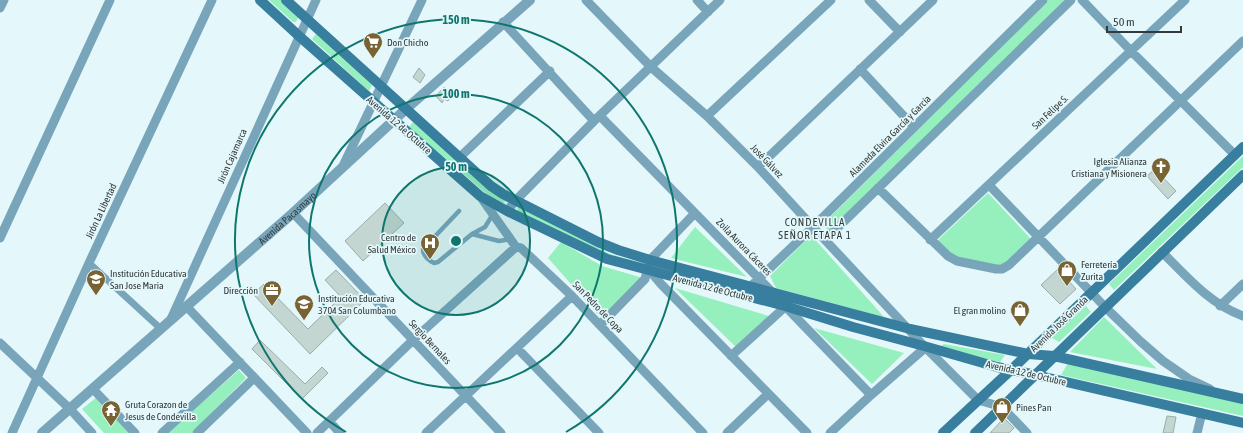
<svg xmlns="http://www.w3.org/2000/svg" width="1243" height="433" viewBox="0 0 1243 433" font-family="'Asap Condensed',sans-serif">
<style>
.green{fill:#96f0bd}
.building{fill:#c3d6d2;stroke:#9badaa}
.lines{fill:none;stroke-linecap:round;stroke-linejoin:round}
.service{stroke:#79a5bb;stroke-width:4.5}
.pedestrian{stroke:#79a5bb;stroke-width:7}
.minor{stroke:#79a5bb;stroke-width:9}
.tertiary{stroke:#79a5bb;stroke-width:10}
.secondary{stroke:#377e9f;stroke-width:10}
.ring{fill:none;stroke:#0f766e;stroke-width:2}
.labels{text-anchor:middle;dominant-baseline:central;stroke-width:3.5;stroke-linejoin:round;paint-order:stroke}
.poi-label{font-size:10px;fill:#323a3b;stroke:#e4f7fa;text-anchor:start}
.street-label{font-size:10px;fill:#323a3b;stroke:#e4f7fa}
.neighbourhood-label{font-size:11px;letter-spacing:1px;fill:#323a3b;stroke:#e4f7fa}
.centre{fill:#0f766e;stroke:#e4f7fa;stroke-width:2}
.ring-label{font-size:12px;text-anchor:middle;font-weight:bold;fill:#0f766e;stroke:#e4f7fa;stroke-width:3.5;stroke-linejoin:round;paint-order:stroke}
</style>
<rect width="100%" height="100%" fill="#e4f7fa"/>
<path class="green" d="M269 0H282L299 16 296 22H293Z
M1048 0H1066L829 231 822 225Z
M316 34 372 85 369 91 312 39Z
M414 121 505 198V201L503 203 489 196 409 127Z
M1243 156V167L1114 290 1109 284Z
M988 193 1031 239 1006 263 995 266 953 256 938 243 939 239Z
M520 206 610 254 642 263 646 268 613 258 518 211V208Z
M695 227 747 277 671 258Z
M811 235 884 317 776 288 770 276Z
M561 242 602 266 643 278 602 319 548 258Z
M675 288 772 317 736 347Z
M1086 306 1091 312 1059 342 1052 338Z
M1104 317 1157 369 1070 352Z
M814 328 904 353 872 384Z
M944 344 1005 355 1000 362 942 350 941 346Z
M1068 363 1243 401V416L1061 375Z
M239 370 246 378 192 433H167Z
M97 397 131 433H104L82 409Z"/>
<path class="building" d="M419 68 425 75 420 83 413 77Z
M444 87 452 94 448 101 444 99 442 103 436 96Z
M1155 169 1176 191 1168 199 1147 176Z
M385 203 404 223 363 261 345 241Z
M1058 269 1076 289 1060 304 1041 285Z
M336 270 365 300 310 354 253 294 264 284 308 329 341 297 325 280Z
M260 340 305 384 322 367 328 373 302 399 252 349Z
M1167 416 1176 417 1173 433H1163Z
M1004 418 1014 428 1009 433H990Z"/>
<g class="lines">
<path class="service" d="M459 211 423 249C423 255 428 260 434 263L438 262 472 234 485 227 493 214
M472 234 499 241 511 239"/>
<path class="pedestrian" d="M89 263 161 329"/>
<path class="minor" d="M586 0 651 67 707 116 758 167 813 227 924 346 978 400 1002 407 1027 433
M697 0 708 12
M869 0 900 32
M1082 0 1131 51 1235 155
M0 8 4 0
M503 22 594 121
M860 69 914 127
M600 116 774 294
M707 116 831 0
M459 158 550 71
M343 166 422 0
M758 167 933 0
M989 185 1105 307 1140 341 1163 361 1189 379 1210 389
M878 188 948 256 957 261 996 269H1002L1009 265 1243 41
M480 196 516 247 521 248 572 296 703 433
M507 211 516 200 594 121 720 0
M293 213 501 433
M0 238 110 0
M825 240 1071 0
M930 240 1185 0
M1162 252C1187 277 1210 304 1243 316
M651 272 661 284 807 433
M751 286 813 227 1043 0
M784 305 871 395
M1220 306 1243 284
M187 307 307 433
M171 319 316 0
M600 325 645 279 650 260 695 213
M0 343 70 409 92 433
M517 348 599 433
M731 356 785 307
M93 389 135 433
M329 421 340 433
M12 433 89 263 212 0
M162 433 240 362
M197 433 254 378
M317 433 413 340 516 247
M426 433 572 296
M727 433 768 394
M830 433 871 395 926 347
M1197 433 1202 413"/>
<path class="tertiary" id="s1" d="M42 433 293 213 406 109 530 0"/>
<path class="secondary" d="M260 0 299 36 480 196 507 211 607 259 785 306 853 327 924 346 997 367 1036 375 1243 423
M286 0 491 186 503 194 598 242 618 250 650 260 910 329 1028 354 1054 356 1243 399
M943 433 1011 370 1243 147
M975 433 1243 175"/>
</g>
<circle cx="456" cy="241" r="74" fill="#0f766e" fill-opacity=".12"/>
<g class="ring">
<circle cx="456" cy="241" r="74"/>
<circle cx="456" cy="241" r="147"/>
<path d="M346 432A221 221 0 1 1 566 432"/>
</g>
<defs>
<symbol id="supermarket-pin" viewBox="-11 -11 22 30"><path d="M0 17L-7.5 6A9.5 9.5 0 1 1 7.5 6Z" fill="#796333" stroke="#e4f7fa"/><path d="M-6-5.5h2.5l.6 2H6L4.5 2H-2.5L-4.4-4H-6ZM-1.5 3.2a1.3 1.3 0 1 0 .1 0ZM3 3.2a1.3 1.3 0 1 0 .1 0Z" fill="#fff"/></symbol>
<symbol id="church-pin" viewBox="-11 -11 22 30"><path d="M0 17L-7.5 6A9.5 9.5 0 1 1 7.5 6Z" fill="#796333" stroke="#e4f7fa"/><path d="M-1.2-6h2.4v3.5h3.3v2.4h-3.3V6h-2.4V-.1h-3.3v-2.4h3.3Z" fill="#fff"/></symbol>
<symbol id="hospital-pin" viewBox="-11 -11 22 30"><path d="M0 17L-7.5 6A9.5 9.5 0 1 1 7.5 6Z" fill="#796333" stroke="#e4f7fa"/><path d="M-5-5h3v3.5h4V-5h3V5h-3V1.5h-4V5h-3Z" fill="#fff"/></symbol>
<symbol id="shop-pin" viewBox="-11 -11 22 30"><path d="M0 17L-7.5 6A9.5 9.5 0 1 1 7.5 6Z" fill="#796333" stroke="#e4f7fa"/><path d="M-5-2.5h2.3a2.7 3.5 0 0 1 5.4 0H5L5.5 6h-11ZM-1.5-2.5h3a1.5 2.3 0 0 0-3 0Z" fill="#fff"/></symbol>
<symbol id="school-pin" viewBox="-11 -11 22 30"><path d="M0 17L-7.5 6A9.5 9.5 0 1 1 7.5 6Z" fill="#796333" stroke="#e4f7fa"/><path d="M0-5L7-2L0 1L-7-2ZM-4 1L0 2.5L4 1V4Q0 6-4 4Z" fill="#fff"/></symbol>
<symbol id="office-pin" viewBox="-11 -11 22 30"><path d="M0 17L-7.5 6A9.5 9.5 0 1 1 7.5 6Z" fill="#796333" stroke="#e4f7fa"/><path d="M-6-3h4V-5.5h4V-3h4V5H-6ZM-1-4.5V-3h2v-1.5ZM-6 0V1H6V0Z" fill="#fff"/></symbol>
<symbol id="temple-pin" viewBox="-11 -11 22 30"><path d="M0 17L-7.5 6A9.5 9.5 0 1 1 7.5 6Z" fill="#796333" stroke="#e4f7fa"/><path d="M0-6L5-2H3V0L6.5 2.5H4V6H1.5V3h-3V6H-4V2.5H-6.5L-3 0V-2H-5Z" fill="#fff"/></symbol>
</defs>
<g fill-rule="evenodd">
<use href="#supermarket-pin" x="362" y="31" width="22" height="30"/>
<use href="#church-pin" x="1150" y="156" width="22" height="30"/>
<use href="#hospital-pin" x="419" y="232" width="22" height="30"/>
<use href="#shop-pin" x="1056" y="259" width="22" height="30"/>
<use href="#school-pin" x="85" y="268" width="22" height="30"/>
<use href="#office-pin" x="261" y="279" width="22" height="30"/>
<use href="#school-pin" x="293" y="293" width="22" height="30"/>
<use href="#shop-pin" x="1009" y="299" width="22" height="30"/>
<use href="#shop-pin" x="991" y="396" width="22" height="30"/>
<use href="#temple-pin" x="100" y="399" width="22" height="30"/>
</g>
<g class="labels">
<g class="poi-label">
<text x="387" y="42">Don Chicho</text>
<text x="1147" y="161" text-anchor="end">Iglesia Alianza<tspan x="1147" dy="12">Cristiana y Misionera</tspan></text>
<text x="416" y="237" text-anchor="end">Centro de<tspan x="416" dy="12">Salud México</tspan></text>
<text x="1081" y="264">Ferretería<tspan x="1081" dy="12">Zurita</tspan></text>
<text x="110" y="273">Institución Educativa<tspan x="110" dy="12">San Jose Maria</tspan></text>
<text x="258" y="290" text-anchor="end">Dirección</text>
<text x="318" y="298">Institución Educativa<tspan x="318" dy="12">3704 San Columbano</tspan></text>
<text x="1006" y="310" text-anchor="end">El gran molino</text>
<text x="125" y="404">Gruta Corazon de<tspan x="125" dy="12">Jesus de Condevilla</tspan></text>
<text x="1016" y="407">Pines Pan</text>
</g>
<g class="street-label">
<text transform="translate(1050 112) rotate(-43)">San Felipe S.</text>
<text transform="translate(399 125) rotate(41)">Avenida 12 de Octubre</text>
<text transform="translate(890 136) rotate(-45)">Alameda Elvira García y García</text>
<text transform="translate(232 156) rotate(-66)">Jirón Cajamarca</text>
<text transform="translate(767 161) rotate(46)">José Gálvez</text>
<text transform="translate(101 211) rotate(-65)">Jirón La Libertad</text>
<text stroke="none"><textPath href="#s1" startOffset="326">Avenida Pacasmayo</textPath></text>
<text transform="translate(744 247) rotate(46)">Zoila Aurora Cáceres</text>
<text transform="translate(713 288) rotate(15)">Avenida 12 de Octubre</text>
<text transform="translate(598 307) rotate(46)">San Pedro de Copa</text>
<text transform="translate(1059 324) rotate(-44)">Avenida José Granda</text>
<text transform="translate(430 342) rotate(47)">Sergio Bernales</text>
<text transform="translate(1026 373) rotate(13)">Avenida 12 de Octubre</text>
</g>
<g class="neighbourhood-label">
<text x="815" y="222">CONDEVILLA<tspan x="815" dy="13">SEÑOR ETAPA 1</tspan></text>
</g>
</g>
<circle cx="456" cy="241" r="6" class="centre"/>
<g class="ring-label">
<text x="456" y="24">150 m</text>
<text x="456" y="98">100 m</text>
<text x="456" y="171">50 m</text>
</g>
<path d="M1107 26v6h74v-6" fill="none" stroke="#323a3b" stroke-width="2"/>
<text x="1113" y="26" font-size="12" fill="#323a3b" stroke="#e4f7fa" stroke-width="3" paint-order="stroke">50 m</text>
</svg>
